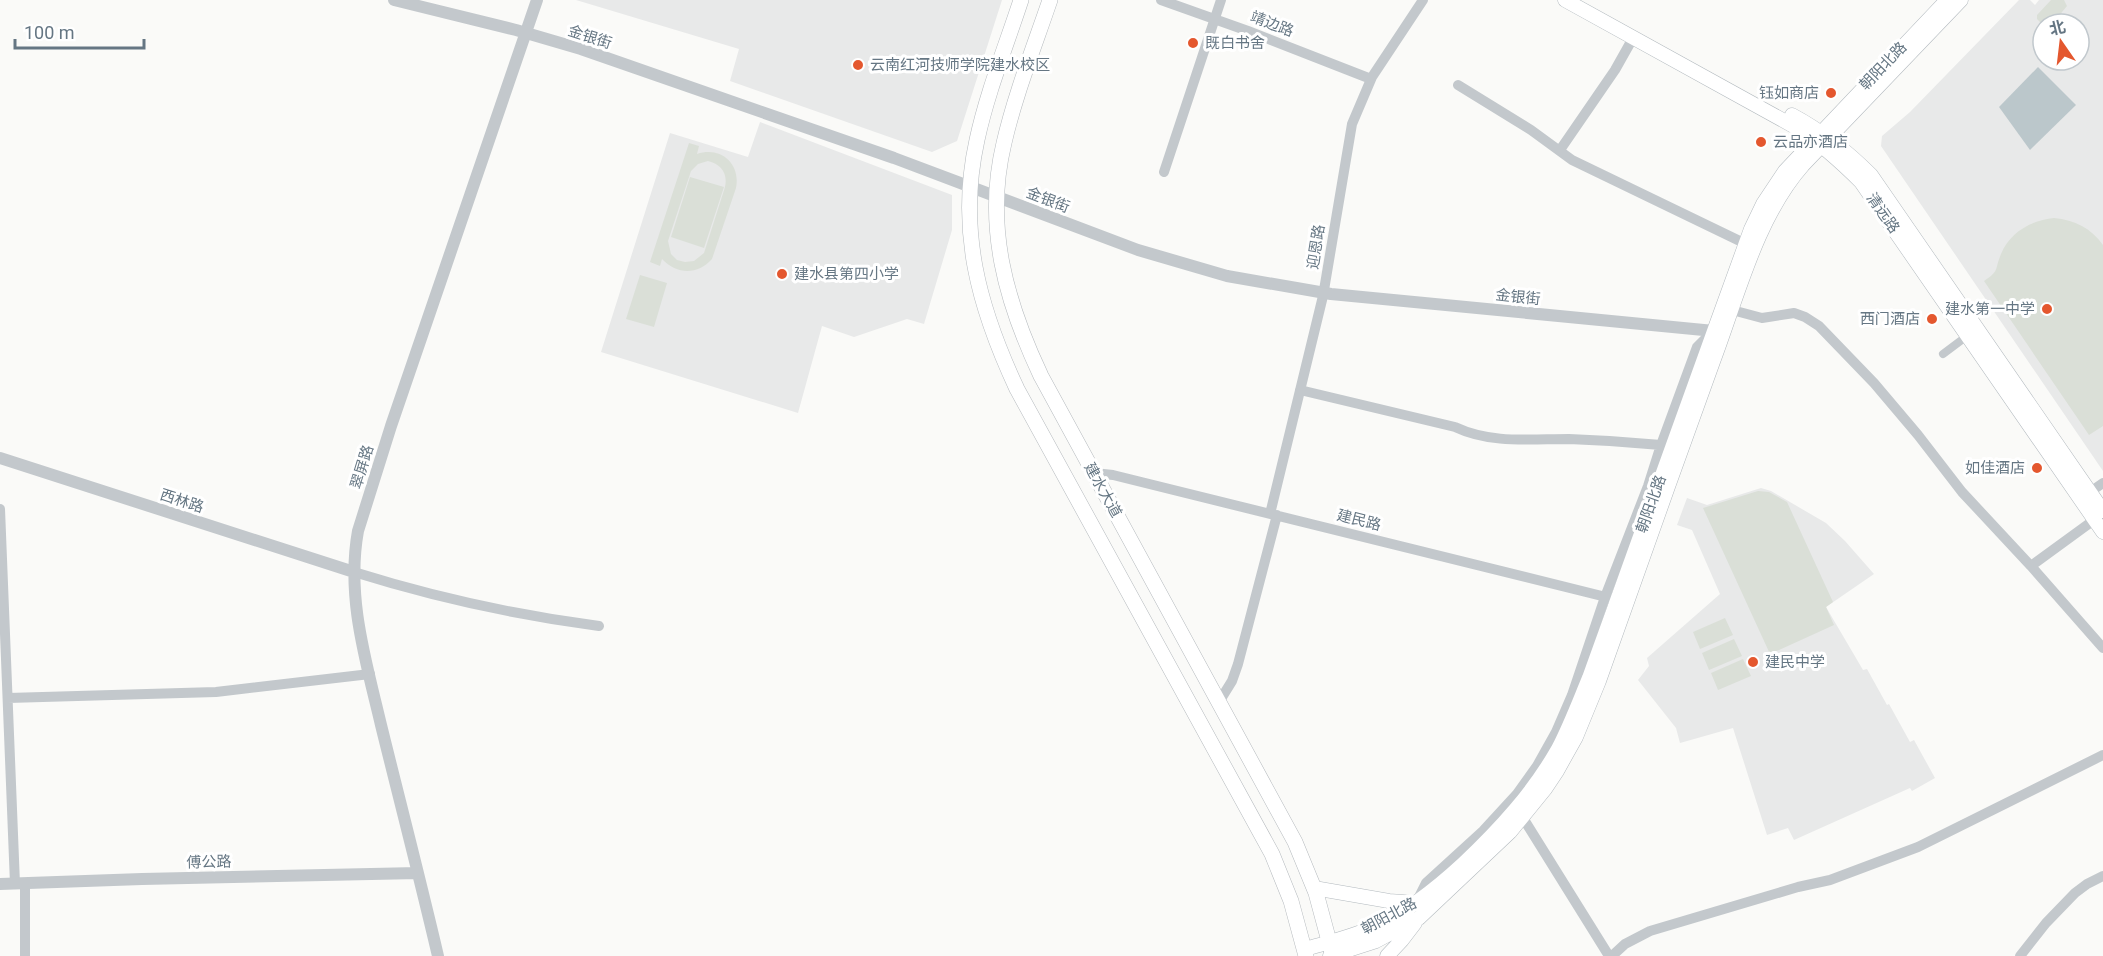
<svg xmlns="http://www.w3.org/2000/svg" width="2103" height="956" viewBox="0 0 2103 956" font-family="Roboto,'Noto Sans SC',sans-serif">
<style>
.built{fill:#e8e9e9;fill-rule:evenodd}
.green{fill:#dadfd7;fill-rule:evenodd}
.water{fill:#bbc7cb}
.lines{fill:none;stroke-linecap:round;stroke-linejoin:round}
.secondary-casing{stroke:#b3babf;stroke-width:15}
.primary-casing{stroke:#b5babe;stroke-width:16}
.pedestrian{stroke:#c3c8cc;stroke-width:8}
.minor{stroke:#c3c8cc;stroke-width:10}
.tertiary{stroke:#c3c8cc;stroke-width:12}
.secondary{stroke:#fff;stroke-width:14}
.primary{stroke:#fff;stroke-width:15}
.poi-dot{fill:#e4572e;stroke:#fff;stroke-width:2}
.labels{text-anchor:middle;dominant-baseline:central;stroke-width:6;stroke-linejoin:round;paint-order:stroke}
.street-label{font-size:15px;fill:#657683;stroke:#fff}
.poi-label{font-size:15px;fill:#657683;stroke:#fff;text-anchor:start}
</style>
<rect width="100%" height="100%" fill="#fafaf8"/>
<path class="built" d="M576 0H1002L957 141 932 152 730 81 739 49Z
M2019 0H2030L2035 5 2039 0H2103V471L1881 146 1882 136 1910 112ZM2043 24H2079V60H2043Z
M760 122 952 195V230L924 324 907 319 854 337 822 326 798 413 601 352 670 133 748 157Z
M1761 488 1771 491 1826 523 1845 541 1874 574 1826 607 1863 670 1867 669 1887 705 1889 704 1910 742 1914 740 1935 778 1912 791 1910 788 1794 840 1788 828 1767 835 1733 728 1680 743 1676 728 1638 680 1649 666 1647 658 1720 594 1692 530 1677 525 1687 498 1707 505Z"/>
<path class="green" d="M2051 0H2064L2067 6 2052 24 2043 25 2037 19V15Z
M689 143 699 146 697 154C720 146 741 163 736 188L712 259C698 275 677 275 662 259L660 266 650 262ZM708 161C721 164 728 173 725 187L704 253 694 261 685 262 677 260 671 254 668 241 691 171 698 164Z
M690 177 724 187 704 248 671 237Z
M2054 218C2075 220 2091 228 2103 245V426L2089 435 1984 281C2000 270 1994 271 2001 254 2010 232 2032 220 2054 218Z
M640 275 667 283 654 327 626 319Z
M1758 491 1769 492 1787 502 1833 602 1826 607 1834 625 1770 654 1703 508Z
M1725 618 1733 635 1700 649 1693 632Z
M1734 639 1742 656 1709 670 1702 653Z
M1743 659 1751 676 1718 690 1711 673Z"/>
<path class="water" d="M2038 67 2076 105 2030 150 1999 107Z"/>
<g class="lines">
<defs>
<path id="secondary" d="M1565 0 1797 128C1821 144 1841 162 1861 182L2103 532
M1792 115C1822 131 1847 151 1871 175L2103 511
M1314 888 1389 901 1416 903
M1305 949C1329 942 1355 936 1378 925 1410 910 1437 888 1463 864 1500 829 1533 793 1558 749 1570 726 1579 702 1589 678L1714 331 1751 229 1763 204 1785 171 1947 0
M1330 956 1376 941 1419 918 1510 832 1545 789 1557 771 1576 737 1599 681C1637 574 1675 466 1714 359 1738 295 1757 217 1803 165L1961 0
M1387 956 1402 940 1415 923"/>
<path id="primary" d="M1021 0C1006 46 987 93 977 140 957 230 979 308 1017 389L1272 854 1291 901 1306 956
M1050 0C1034 47 1015 95 1004 143 984 226 1006 302 1041 376L1295 842 1316 893 1333 956"/>
</defs>
<use href="#secondary" class="secondary-casing"/>
<use href="#primary" class="primary-casing"/>
<path class="pedestrian" d="M1943 354 1967 336"/>
<path class="minor" d="M1161 0 1248 31 1371 79
M1458 85 1531 130 1572 160 1746 244
M1560 150 1615 70 1633 38
M1164 172 1221 0
M1732 310 1762 318 1794 313 1805 317 1819 326 1874 383 1918 435 1962 492 2031 566 2103 648
M1300 390 1455 427C1491 444 1530 439 1569 439 1599 440 1630 442 1661 445
M1094 473 1113 475 1610 598
M2090 492 2103 483
M0 509 15 884
M1270 514 1323 296 1352 124 1372 77 1423 0
M2031 566 2094 520
M354 572C434 597 515 615 599 626
M8 698 216 692 370 674
M1219 702 1232 681 1238 664 1277 515
M1523 818 1609 956
M1417 901 1426 883 1483 831 1517 794 1537 766 1556 732 1572 695 1605 597 1648 486 1661 445 1697 347 1713 331
M25 956V883
M1612 956 1625 944 1650 931 1798 887 1830 880 1918 847 2103 755
M2020 956 2046 923 2075 893 2087 884 2103 876"/>
<path class="tertiary" d="M394 0 516 30 581 49 894 158 1138 250 1227 276 1331 294 1714 331
M0 458 354 572
M0 884 142 879 418 873
M438 956C420 879 400 802 381 725 366 661 346 597 358 531L391 426 537 0"/>
<use href="#secondary" class="secondary"/>
<use href="#primary" class="primary"/>
</g>
<g class="poi-dot">
<circle cx="1193" cy="43" r="6"/>
<circle cx="858" cy="65" r="6"/>
<circle cx="1831" cy="93" r="6"/>
<circle cx="1761" cy="142" r="6"/>
<circle cx="782" cy="274" r="6"/>
<circle cx="2047" cy="309" r="6"/>
<circle cx="1932" cy="319" r="6"/>
<circle cx="2037" cy="468" r="6"/>
<circle cx="1753" cy="662" r="6"/>
</g>
<g class="labels">
<g class="street-label">
<text transform="translate(1272 24) rotate(21)">靖边路</text>
<text transform="translate(590 37) rotate(18)">金银街</text>
<text transform="translate(1883 66) rotate(-46)">朝阳北路</text>
<text transform="translate(1048 200) rotate(21)">金银街</text>
<text transform="translate(1883 213) rotate(55)">清远路</text>
<text transform="translate(1316 247) rotate(-81)">迎恩路</text>
<text transform="translate(1518 297) rotate(6)">金银街</text>
<text transform="translate(362 467) rotate(-73)">翠屏路</text>
<text transform="translate(1103 490) rotate(61)">建水大道</text>
<text transform="translate(182 501) rotate(18)">西林路</text>
<text transform="translate(1651 504) rotate(-70)">朝阳北路</text>
<text transform="translate(1359 520) rotate(14)">建民路</text>
<text transform="translate(209 862) rotate(-1)">傅公路</text>
<text transform="translate(1389 916) rotate(-28)">朝阳北路</text>
</g>
<g class="poi-label">
<text x="1205" y="43">既白书舍</text>
<text x="870" y="65">云南红河技师学院建水校区</text>
<text x="1819" y="93" text-anchor="end">钰如商店</text>
<text x="1773" y="142">云品亦酒店</text>
<text x="794" y="274">建水县第四小学</text>
<text x="2035" y="309" text-anchor="end">建水第一中学</text>
<text x="1920" y="319" text-anchor="end">西门酒店</text>
<text x="2025" y="468" text-anchor="end">如佳酒店</text>
<text x="1765" y="662">建民中学</text>
</g>
</g>
<g transform="translate(2061 42) rotate(346)"><circle r="28" fill="#ffffff" stroke="#c1c8cd" stroke-width="1.5"/>
<path d="M0-4.5L10 22L0 15L-10 22Z" fill="#e4572e"/>
<text y="-9" font-size="16" font-weight="bold" text-anchor="middle" fill="#657683">北</text>
</g>
<path d="M15 39v9h129v-9" fill="none" stroke="#657683" stroke-width="3"/>
<text x="24" y="39" font-size="18" fill="#657683" stroke="#ffffff" stroke-width="4.5" paint-order="stroke">100 m</text>
</svg>
